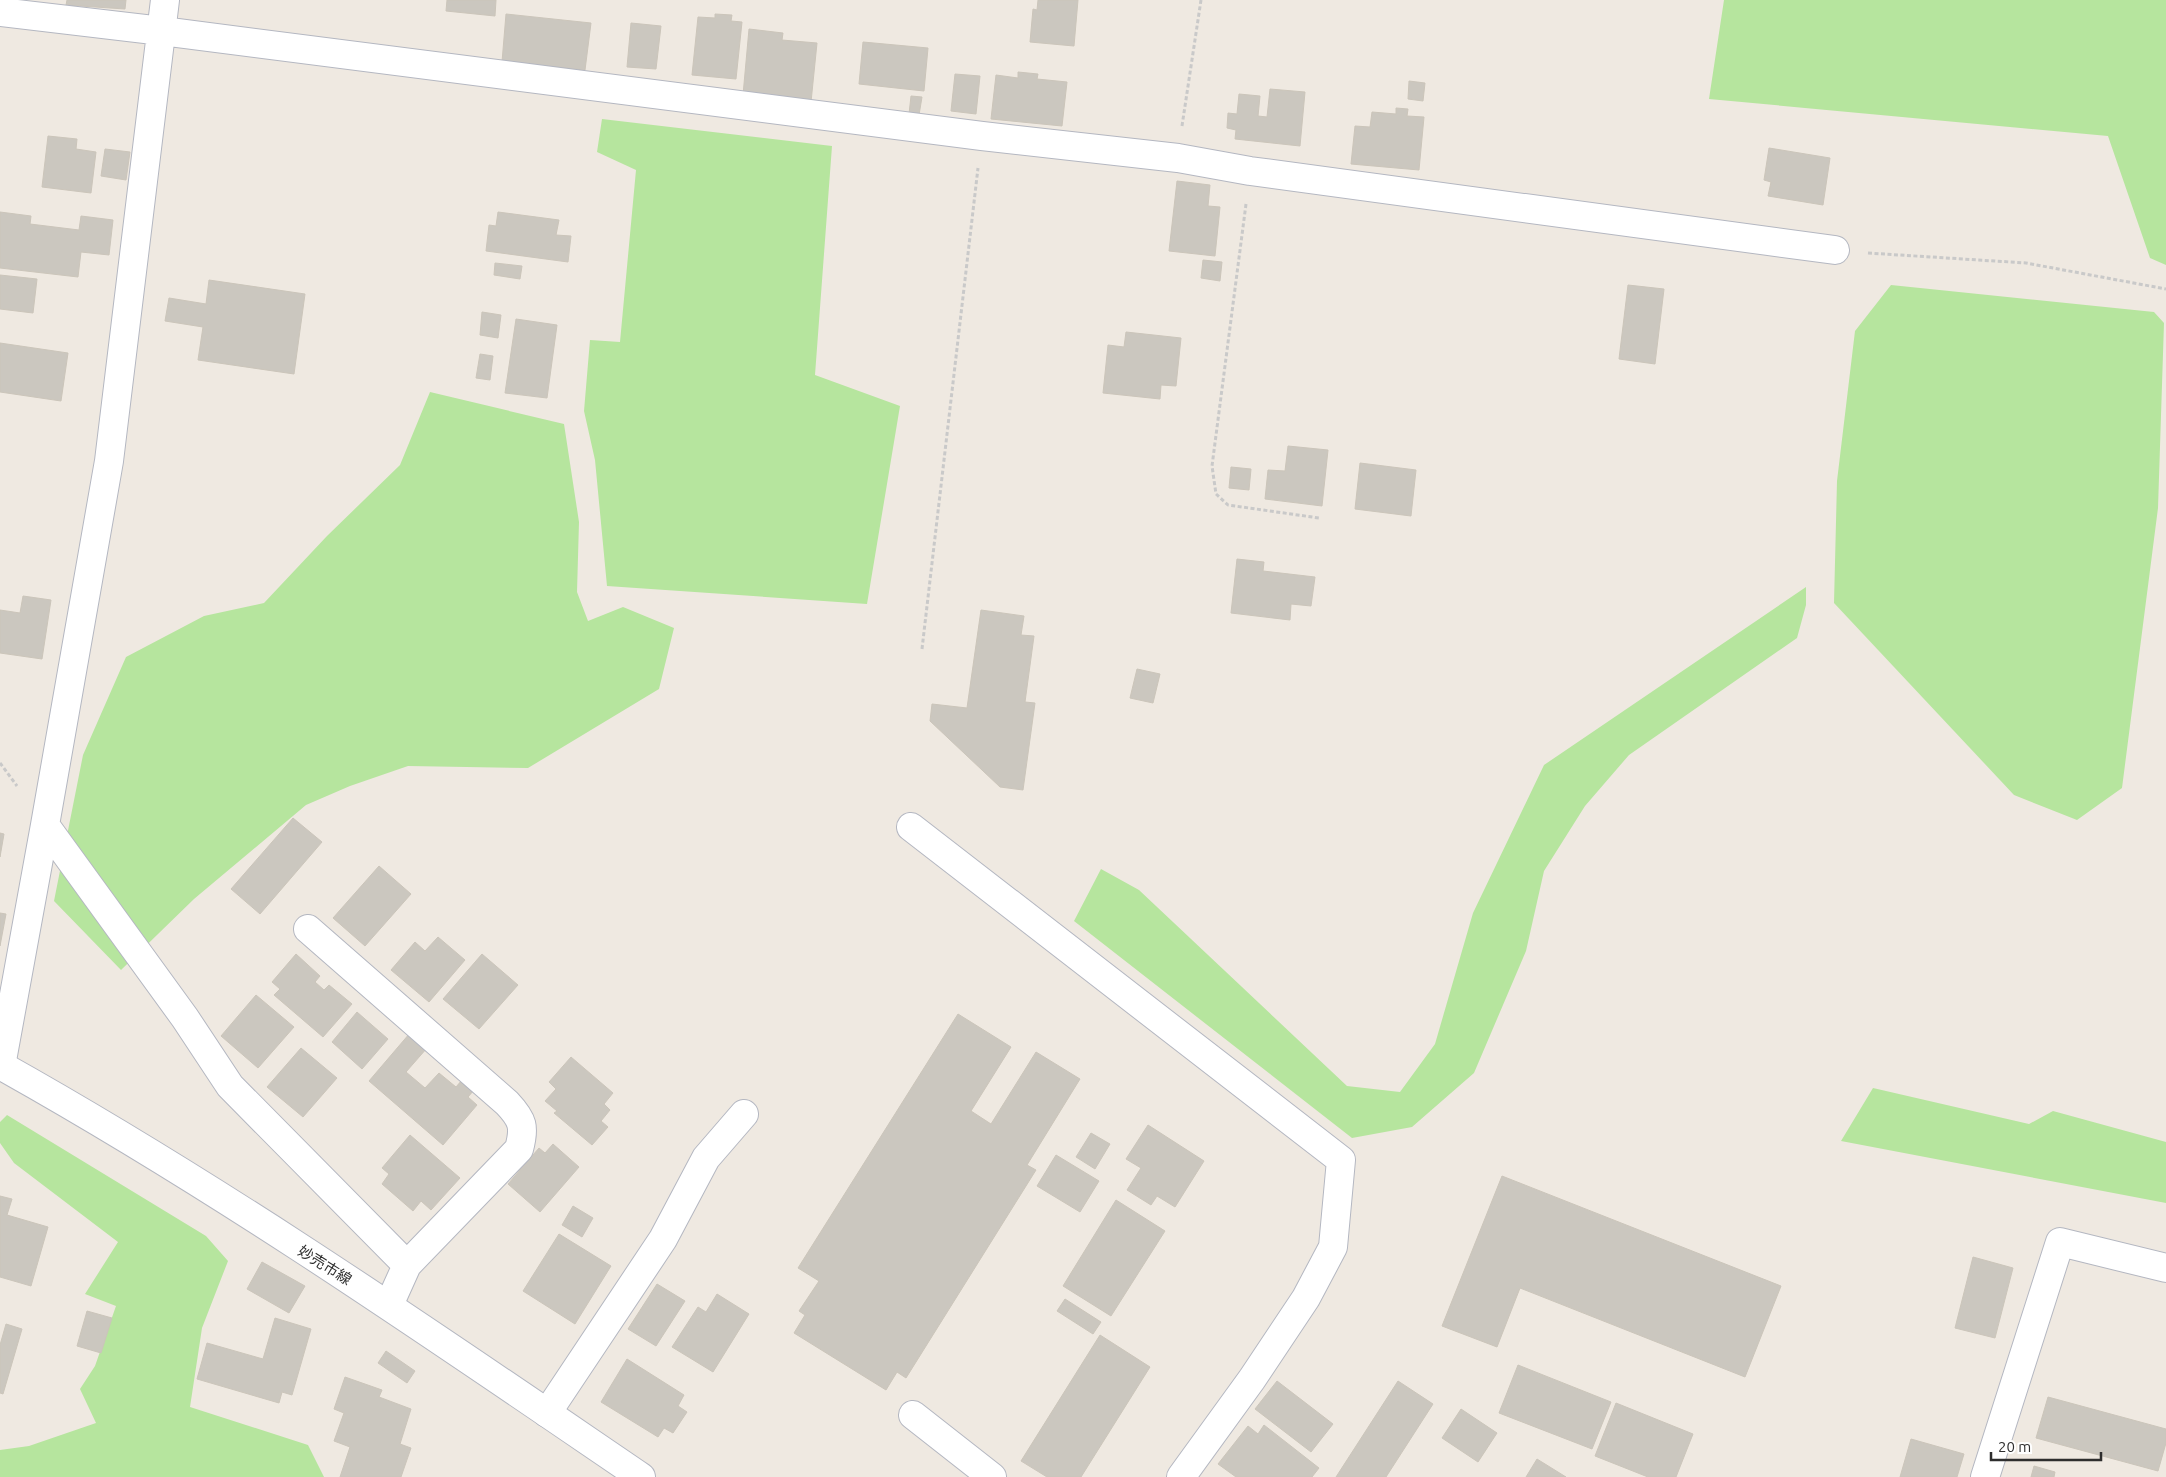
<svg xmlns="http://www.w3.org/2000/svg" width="2166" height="1477" viewBox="0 0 2166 1477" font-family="Ubuntu,'Noto Sans JP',sans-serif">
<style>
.green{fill:#b6e59e}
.building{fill:#cbc7bf;stroke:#cbc5ba}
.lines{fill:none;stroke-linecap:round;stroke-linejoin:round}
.minor-casing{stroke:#b4b7c1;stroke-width:30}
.secondary-casing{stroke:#b4b7c1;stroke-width:30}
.path{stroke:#c9c9c9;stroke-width:3;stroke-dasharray:4 2.5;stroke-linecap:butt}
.minor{stroke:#fff;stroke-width:28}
.secondary{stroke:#fff;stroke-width:28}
.labels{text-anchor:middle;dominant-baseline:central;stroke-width:5;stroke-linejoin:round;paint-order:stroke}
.street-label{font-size:15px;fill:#2e2e2e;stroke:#fff}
</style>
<rect width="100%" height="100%" fill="#efe9e1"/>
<path class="green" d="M1724 0H2166V265L2150 258 2108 136 1709 99Z
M602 119 832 146 815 375 900 406 867 604 607 586 595 460 584 411 590 340 620 342 636 170 597 152Z
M1891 285 2154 312 2164 323 2158 508 2122 788 2077 820 2014 795 1834 603 1837 481 1855 331Z
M430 392 564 424 579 522 577 592 588 621 623 607 674 628 659 689 528 768 408 766 350 786 306 805 194 899 121 970 54 901 83 755 126 657 204 616 264 603 327 536 400 465Z
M1806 587V605L1797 638 1629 755 1585 806 1544 871 1526 951 1474 1073 1412 1127 1352 1138 1074 921 1101 869 1139 890 1347 1086 1400 1092 1435 1044 1473 913 1544 765Z
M1873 1088 2029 1124 2053 1111 2166 1142V1203L1841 1141Z
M7 1115 206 1236 228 1261 202 1328 190 1407 308 1445 324 1477H0V1450L29 1446 96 1423 80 1389 95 1366 116 1306 85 1294 118 1242 14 1163 0 1143V1122Z"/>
<path class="building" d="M67 0H126L125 9 66 5Z
M447 0H496L495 16 446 11Z
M1038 0H1078L1074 46 1030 42 1033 9 1037 10Z
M506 14 591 23 585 70 502 62Z
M715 14 732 15 731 21 742 22 736 79 692 75 698 17 715 18Z
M631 23 661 26 656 69 627 67Z
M749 29 783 33 782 40 817 43 811 102 743 95Z
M863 42 928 48 924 91 859 84Z
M1018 72 1038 74 1037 79 1067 82 1062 126 991 119 996 75 1018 78Z
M955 74 980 76 976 114 951 111Z
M1409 81 1425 83 1423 101 1408 99Z
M1270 89 1305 92 1300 146 1235 139 1236 130 1227 128 1228 113 1237 114 1239 94 1260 96 1258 116 1267 117Z
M911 96 922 97 919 115 909 114Z
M1396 108 1408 109 1407 116 1424 117 1419 170 1351 164 1355 126 1370 127 1372 112 1396 114Z
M48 136 77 139 76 149 96 152 91 193 42 187Z
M1769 148 1830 158 1823 205 1768 196 1771 182 1764 180Z
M105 149 130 152 126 180 101 176Z
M1177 181 1210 185 1208 206 1220 207 1215 256 1169 251Z
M0 212 31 216 30 224 79 230 81 216 113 220 109 255 81 252 78 277 0 268Z
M498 212 559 220 556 235 571 236 568 262 486 251 489 225 496 226Z
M1203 260 1222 262 1220 281 1201 278Z
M495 263 522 266 520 279 494 275Z
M0 275 37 279 33 313 0 309Z
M209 280 305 294 294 374 198 360 203 327 165 321 169 298 206 304Z
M1628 285 1664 289 1655 364 1619 359Z
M482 312 501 315 498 338 480 335Z
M516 319 557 325 547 398 505 393Z
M1126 332 1181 338 1176 386 1161 385 1160 399 1103 393 1108 345 1124 347Z
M0 343 68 353 61 401 0 392Z
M480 354 493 356 490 380 476 378Z
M1288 446 1328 450 1322 506 1265 499 1268 470 1285 471Z
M1360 463 1416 470 1411 516 1355 509Z
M1231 467 1251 469 1249 490 1229 488Z
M1237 559 1264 562 1263 571 1315 577 1311 606 1291 604 1290 620 1231 613Z
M23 596 51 600 42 659 0 653V610L20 613Z
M981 610 1024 616 1021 635 1034 636 1025 702 1035 703 1023 790 1000 787 930 721 932 704 967 708Z
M1137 669 1160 674 1153 703 1130 698Z
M293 818 322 842 260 914 231 889Z
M0 833 4 834 0 857Z
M379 866 411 894 365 946 333 918Z
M0 913 6 914 0 946Z
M438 937 465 960 429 1002 391 970 415 942 425 951Z
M296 954 320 976 315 982 324 990 329 985 352 1004 323 1037 274 995 280 989 272 982Z
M482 954 518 985 479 1029 443 999Z
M256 995 294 1027 258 1068 221 1036Z
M357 1012 388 1039 362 1069 332 1042Z
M958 1014 1011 1047 971 1111 991 1124 1036 1052 1080 1079 1027 1165 1036 1170 906 1378 897 1372 886 1390 794 1333 805 1315 799 1311 819 1281 798 1268Z
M410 1033 427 1048 406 1072 425 1088 439 1073 456 1087 462 1080 474 1090 468 1097 477 1105 443 1145 369 1081Z
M301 1048 337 1078 303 1117 267 1087Z
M571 1057 613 1093 604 1104 610 1110 601 1121 608 1127 592 1145 554 1113 557 1111 545 1101 556 1089 549 1082Z
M1148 1125 1204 1161 1175 1207 1157 1196 1151 1205 1127 1190 1141 1168 1126 1159Z
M1091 1133 1110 1144 1095 1169 1076 1157Z
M410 1135 460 1178 431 1210 421 1201 413 1211 382 1184 389 1174 382 1168Z
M553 1144 579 1167 540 1212 508 1184 539 1148 545 1153Z
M1056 1155 1099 1181 1080 1212 1037 1186Z
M1502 1176 1781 1286 1745 1377 1520 1288 1497 1347 1442 1326Z
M0 1196 12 1199 7 1215 48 1227 31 1286 0 1277Z
M1116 1200 1165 1231 1111 1316 1063 1286Z
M573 1206 593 1218 582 1237 562 1225Z
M559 1234 611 1266 575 1324 523 1291Z
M1973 1257 2013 1268 1995 1338 1955 1328Z
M262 1262 305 1286 289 1313 247 1289Z
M657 1284 685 1301 656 1346 628 1329Z
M717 1294 749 1314 713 1372 672 1347 698 1307 706 1312Z
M1065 1299 1101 1322 1093 1334 1057 1311Z
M87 1311 112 1318 101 1353 77 1346Z
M275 1318 311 1329 292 1395 282 1392 279 1403 197 1379 207 1343 263 1359Z
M6 1324 22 1329 3 1394 0 1393V1345Z
M1100 1335 1150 1367 1081 1477H1047L1021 1461Z
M386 1351 415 1371 407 1383 378 1363Z
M627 1359 684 1395 678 1406 687 1412 673 1433 664 1428 658 1437 601 1402Z
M1518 1365 1611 1402 1592 1449 1499 1413Z
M345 1377 382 1390 379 1397 411 1409 400 1444 411 1448 401 1477H340L350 1447 334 1441 344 1413 334 1409Z
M1277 1381 1333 1424 1311 1452 1255 1409Z
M1398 1381 1433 1404 1386 1477H1336Z
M2048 1397 2166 1429V1443L2158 1471 2036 1438Z
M1616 1403 1693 1434 1676 1477H1648L1595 1456Z
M1461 1409 1497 1433 1478 1462 1442 1438Z
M1264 1425 1319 1468 1312 1477H1236L1218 1464 1248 1426 1258 1434Z
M1911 1439 1964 1454 1957 1477H1900Z
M1537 1459 1566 1477H1526Z
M2034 1466 2055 1472 2054 1477H2031Z"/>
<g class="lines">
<defs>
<path id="minor" d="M0 12 162 31 982 136 1178 158 1250 171 1835 250
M45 825 185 1018 230 1086 407 1265 389 1305
M911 827 1341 1160 1333 1247 1306 1298 1252 1379 1181 1477
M308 929 507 1103C523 1120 525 1127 519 1149L407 1265
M1 1066 45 825 109 461 165 0
M547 1413 663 1239 706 1158 744 1114
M913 1415 992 1477
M1985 1477 2060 1242 2166 1268"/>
<path id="secondary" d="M0 1065C222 1189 431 1334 641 1477"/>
</defs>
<use href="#minor" class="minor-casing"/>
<use href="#secondary" class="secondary-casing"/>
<path class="path" d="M1182 126 1201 0
M1246 204 1212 466 1216 494 1228 505 1319 518
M1868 253 2026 263 2166 289
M922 649 978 168
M0 763 17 786"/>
<use href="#minor" class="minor"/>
<use href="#secondary" class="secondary"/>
</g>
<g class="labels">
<g class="street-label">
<text transform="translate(325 1265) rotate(32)">妙売市線</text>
</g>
</g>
<path d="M1991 1452v8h110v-8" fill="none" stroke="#2e2e2e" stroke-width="2.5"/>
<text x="1998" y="1452" font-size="15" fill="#2e2e2e" stroke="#ffffff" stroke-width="4" paint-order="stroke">20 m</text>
</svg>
